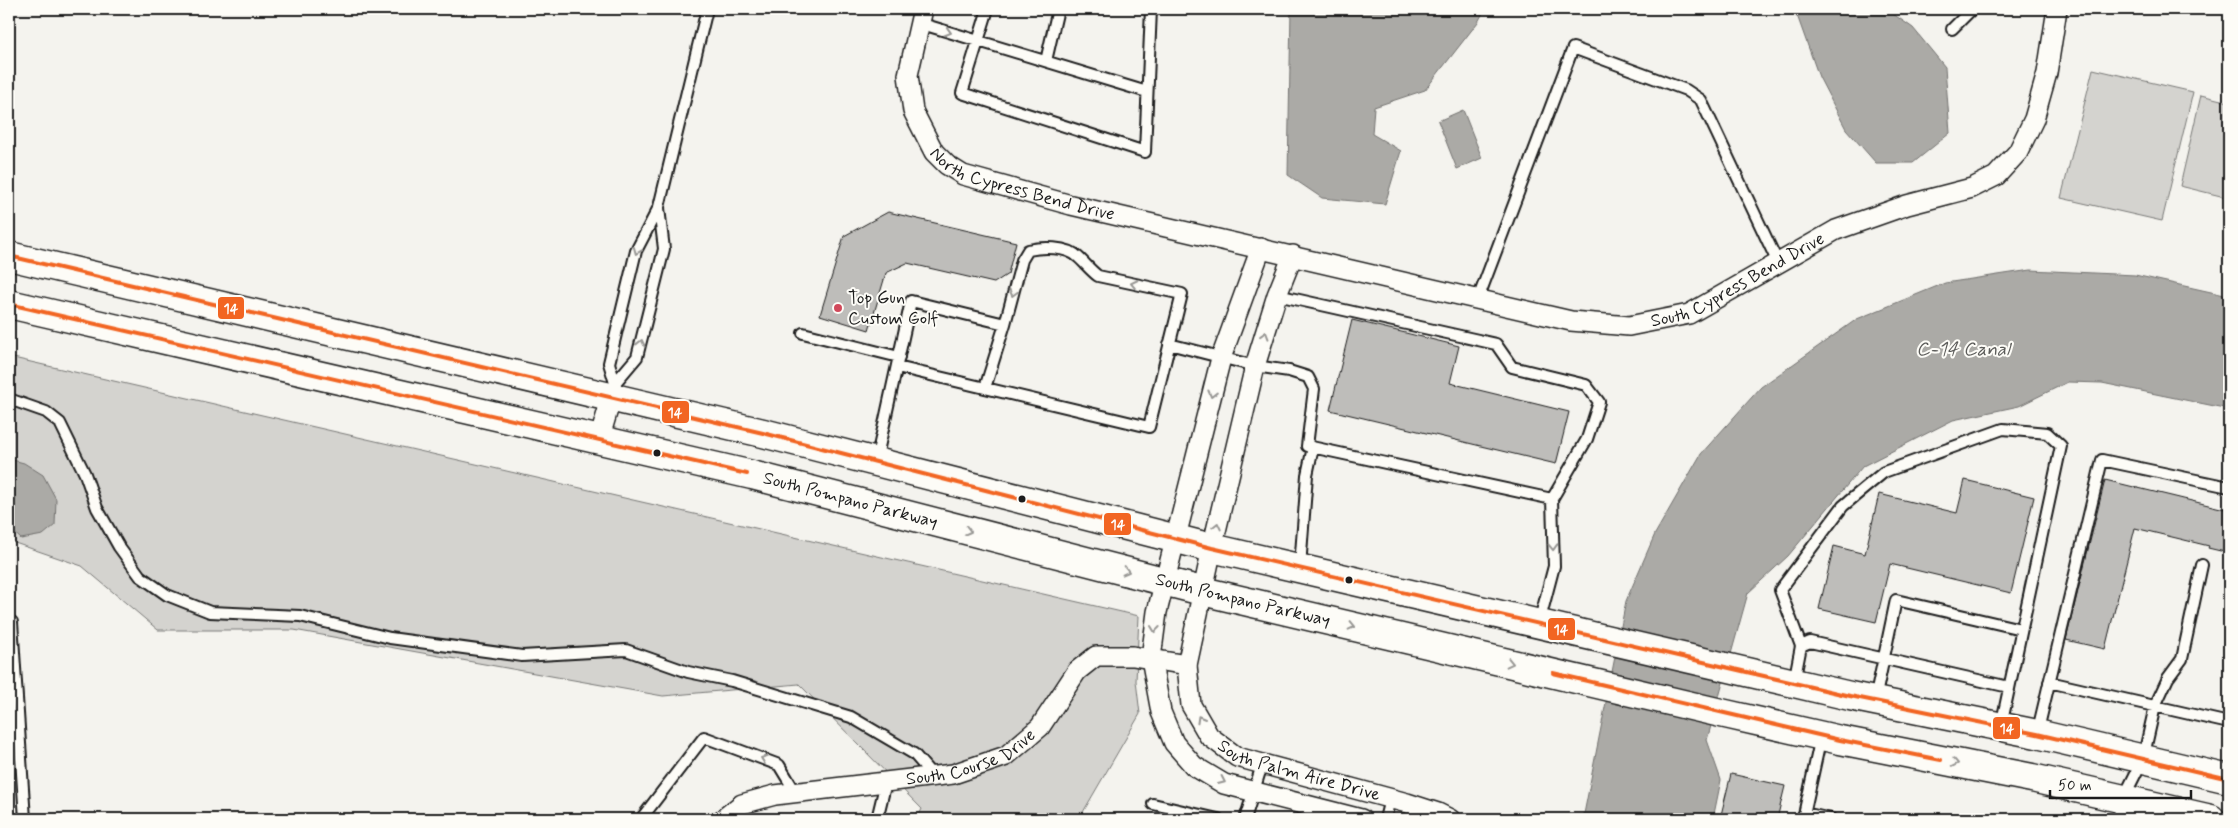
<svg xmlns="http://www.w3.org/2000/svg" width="2238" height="828" viewBox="0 0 2238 828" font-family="Mynerve,sans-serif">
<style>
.green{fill:#d4d3cf;stroke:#787876}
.water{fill:#abaaa6;stroke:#72716f}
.building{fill:#bebdba;stroke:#1c1c1c}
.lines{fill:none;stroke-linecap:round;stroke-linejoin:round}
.lane-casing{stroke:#1c1c1c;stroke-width:14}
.street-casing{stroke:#1c1c1c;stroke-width:22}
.secondary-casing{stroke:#1c1c1c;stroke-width:31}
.lane{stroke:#fdfcf7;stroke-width:10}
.street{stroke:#fdfcf7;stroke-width:19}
.secondary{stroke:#fdfcf7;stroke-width:28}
.bus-1-casing{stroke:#fdfcf7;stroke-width:8}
.bus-1{stroke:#f26522;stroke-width:4}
.oneway{stroke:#989794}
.poi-dot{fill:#d1495b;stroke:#fdfcf7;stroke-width:2}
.bus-dot{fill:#1c1c1c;stroke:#fdfcf7;stroke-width:2}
.labels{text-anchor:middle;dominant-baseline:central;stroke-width:4;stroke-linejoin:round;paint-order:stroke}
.street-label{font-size:18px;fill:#1c1c1c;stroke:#fdfcf7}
.poi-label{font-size:18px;fill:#1c1c1c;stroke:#fdfcf7;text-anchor:start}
.water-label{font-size:19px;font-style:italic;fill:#5c5c5a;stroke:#fdfcf7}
.line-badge{stroke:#fdfcf7;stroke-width:2}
.badge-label{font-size:14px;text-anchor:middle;font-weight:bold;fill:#fff}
</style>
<rect width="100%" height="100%" fill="#f4f3ee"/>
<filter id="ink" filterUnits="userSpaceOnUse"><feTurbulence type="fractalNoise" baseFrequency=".02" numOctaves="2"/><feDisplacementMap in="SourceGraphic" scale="10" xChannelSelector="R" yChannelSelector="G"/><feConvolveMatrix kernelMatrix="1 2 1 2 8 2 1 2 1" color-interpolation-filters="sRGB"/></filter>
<g filter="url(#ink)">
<path class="green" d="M2093 69 2193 92 2162 221 2061 198Z
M2201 95 2229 102V198L2180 186Z
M9 357 1139 616 1136 681 1140 714 1079 819H917L922 809 799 684 663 696 294 630H158L82 566 9 541Z"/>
<path class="water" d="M1291 9H1485L1478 22 1425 90 1374 107 1372 134 1401 151 1385 204 1322 198 1288 175Z
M1788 9H1886L1913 28 1945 67 1950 133 1913 163H1876L1846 129 1819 77 1798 18Z
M1463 110 1482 158 1457 169 1438 121Z
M2031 270 2135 275 2229 296V409L2102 383 2068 382 2019 406 1953 420 1863 466 1788 556 1748 593 1707 740 1721 780 1713 819H1583L1626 601 1655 534 1701 454 1761 387 1857 319 1945 283Z
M9 459 24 463 43 475 56 499 55 525 43 535 21 539 9 528Z"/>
<path class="building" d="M888 212 1016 242 1008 274 994 283 907 263 886 273 869 330 820 315 844 236Z
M1352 320 1459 346 1450 383 1569 412 1556 464 1330 410Z
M1965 480 2034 497 2011 593 1890 564 1876 622 1819 609 1834 546 1865 554 1879 494 1957 513Z
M2105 480 2229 510V553L2208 548 2209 546 2135 528 2105 649 2066 640Z
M1731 774 1785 786 1777 819H1720Z"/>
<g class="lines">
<defs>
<path id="lane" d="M988 9 962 93 1145 152 1151 9
M919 23 1147 92
M1952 29 1972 9
M1046 61 1058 9
M1277 295 1496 344 1512 367 1586 385 1599 402 1587 439 1552 499 1554 566 1539 623
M1478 299 1573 48 1686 90 1701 100 1778 263
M803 333 899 357
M1169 344 1255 366 1289 371 1308 377 1314 389 1307 446 1552 499
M897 367 1149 427 1182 294 1098 276C1090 270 1085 263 1078 257 1067 246 1042 247 1028 250L1022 260 1005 324 985 388
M615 383 609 363 636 251 659 207 707 9
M614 387 615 383 637 357 664 249 659 208
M9 399 46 412 60 423 85 474 97 508 119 547 140 576 167 595 210 612 300 616 390 638 522 656 626 650 688 672 732 681 851 717 914 754 933 776
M876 461 911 301 1005 324
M1300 567 1307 475 1313 447
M9 622H12L25 819
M1801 646 1810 642 2009 687
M1794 682 1801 646 1780 590 1843 506 1884 472 2003 429 2047 433 2061 446 2001 726
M2049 682 2229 723
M1875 700 1896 600 2021 629
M2037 734 2102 460 2229 487
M1153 804 1218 819
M1804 813 1831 819
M641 819 704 737 779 765 796 793
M877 819 886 782
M1245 819 1262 765
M1385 819 1390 799
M1803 819 1821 737
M2118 819 2123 799 2143 759 2155 706 2168 678 2182 659 2202 565"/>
<g id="street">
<path id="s1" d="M923 9 908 75 913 111 934 152 947 165 963 175 1071 205 1571 321 1629 326 1689 314 1836 230 1907 205 1972 188 1996 176 2018 152 2034 119 2047 73 2057 9"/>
<path d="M1261 248 1221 358 1157 612 1151 658 1161 712 1174 743 1194 766 1224 784 1361 819"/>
<path id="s2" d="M1293 255 1277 295 1255 366 1212 548 1187 665 1191 705 1209 736 1237 757 1407 803 1438 813 1450 819"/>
<path d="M599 440 612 396"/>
<path id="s3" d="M723 819 742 804 775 795 953 774 1006 756 1040 727 1077 671 1096 656H1133L1187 665"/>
</g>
<g id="secondary">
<path d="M9 256 763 433 1212 548 1850 696 2037 734 2229 779"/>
<path id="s4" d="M9 304 752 475 1202 591 1721 713 1840 740 2032 778 2211 819"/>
</g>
</defs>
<use href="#lane" class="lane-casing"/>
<use href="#street" class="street-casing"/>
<use href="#secondary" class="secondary-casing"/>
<use href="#lane" class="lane"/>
<use href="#street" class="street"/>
<use href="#secondary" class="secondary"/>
<defs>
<path id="bus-1" d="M9 256 763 433 1212 548 1850 696 2037 734 2229 779
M9 304 747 474
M1553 673 1840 740 1941 760"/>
</defs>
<use href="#bus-1" class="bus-1-casing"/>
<use href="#bus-1" class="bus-1"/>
</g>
<defs><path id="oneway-chevron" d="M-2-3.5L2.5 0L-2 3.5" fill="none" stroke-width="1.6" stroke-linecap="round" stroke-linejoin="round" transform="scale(1.25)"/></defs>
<g class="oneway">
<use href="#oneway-chevron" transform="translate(948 32) rotate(17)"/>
<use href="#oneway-chevron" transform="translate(637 251) rotate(112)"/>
<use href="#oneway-chevron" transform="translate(1134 284) rotate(-168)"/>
<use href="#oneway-chevron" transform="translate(1013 293) rotate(105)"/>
<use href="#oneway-chevron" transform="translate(1265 335) rotate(-73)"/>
<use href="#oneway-chevron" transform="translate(641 343) rotate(-76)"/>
<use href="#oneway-chevron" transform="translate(1212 394) rotate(104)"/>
<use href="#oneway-chevron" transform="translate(1217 526) rotate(-77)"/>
<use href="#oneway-chevron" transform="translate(968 531) rotate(14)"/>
<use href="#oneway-chevron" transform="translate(1553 547) rotate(88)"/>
<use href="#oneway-chevron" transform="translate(1126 571) rotate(14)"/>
<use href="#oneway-chevron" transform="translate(1352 626) rotate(13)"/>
<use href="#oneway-chevron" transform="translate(1155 629) rotate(97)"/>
<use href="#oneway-chevron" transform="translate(1510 663) rotate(13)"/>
<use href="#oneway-chevron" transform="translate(1200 719) rotate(-120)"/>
<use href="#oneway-chevron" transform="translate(764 759) rotate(-159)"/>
<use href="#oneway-chevron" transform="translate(1955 763) rotate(11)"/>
<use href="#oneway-chevron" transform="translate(1222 781) rotate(25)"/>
</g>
</g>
<circle class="poi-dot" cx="838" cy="308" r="5"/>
<g class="bus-dot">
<circle cx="657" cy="453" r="4.5"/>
<circle cx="1022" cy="499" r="4.5"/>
<circle cx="1349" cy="580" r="4.5"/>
</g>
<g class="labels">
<g class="street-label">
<text stroke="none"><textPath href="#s1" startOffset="246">North Cypress Bend Drive</textPath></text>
<text stroke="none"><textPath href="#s1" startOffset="990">South Cypress Bend Drive</textPath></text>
<text stroke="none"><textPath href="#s4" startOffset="864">South Pompano Parkway</textPath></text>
<text stroke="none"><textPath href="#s4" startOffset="1269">South Pompano Parkway</textPath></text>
<text stroke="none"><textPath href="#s3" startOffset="260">South Course Drive</textPath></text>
<text stroke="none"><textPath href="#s2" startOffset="598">South Palm Aire Drive</textPath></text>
</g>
<g class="poi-label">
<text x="848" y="298">Top Gun<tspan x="848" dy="21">Custom Golf</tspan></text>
</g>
<g class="water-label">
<text x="1963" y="349">C-14 Canal</text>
</g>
</g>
<g class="line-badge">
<rect x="217" y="296" width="28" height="24" rx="5" fill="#f26522"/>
<rect x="661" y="400" width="29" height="24" rx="5" fill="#f26522"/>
<rect x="1103" y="512" width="29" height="24" rx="5" fill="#f26522"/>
<rect x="1547" y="617" width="29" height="24" rx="5" fill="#f26522"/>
<rect x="1992" y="716" width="29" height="24" rx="5" fill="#f26522"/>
</g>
<g class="badge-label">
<text x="231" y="313">14</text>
<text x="675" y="417">14</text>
<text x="1118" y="529">14</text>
<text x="1561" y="634">14</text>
<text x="2007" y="733">14</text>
</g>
<rect width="2238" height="828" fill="none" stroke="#fdfcf7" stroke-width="30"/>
<rect x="15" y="15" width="2208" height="798" fill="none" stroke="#1c1c1c" stroke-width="2" filter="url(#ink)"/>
<path d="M2050 790v8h141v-8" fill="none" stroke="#1c1c1c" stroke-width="2.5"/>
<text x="2058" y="790" font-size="15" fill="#1c1c1c" stroke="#fdfcf7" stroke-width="4" paint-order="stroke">50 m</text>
</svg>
